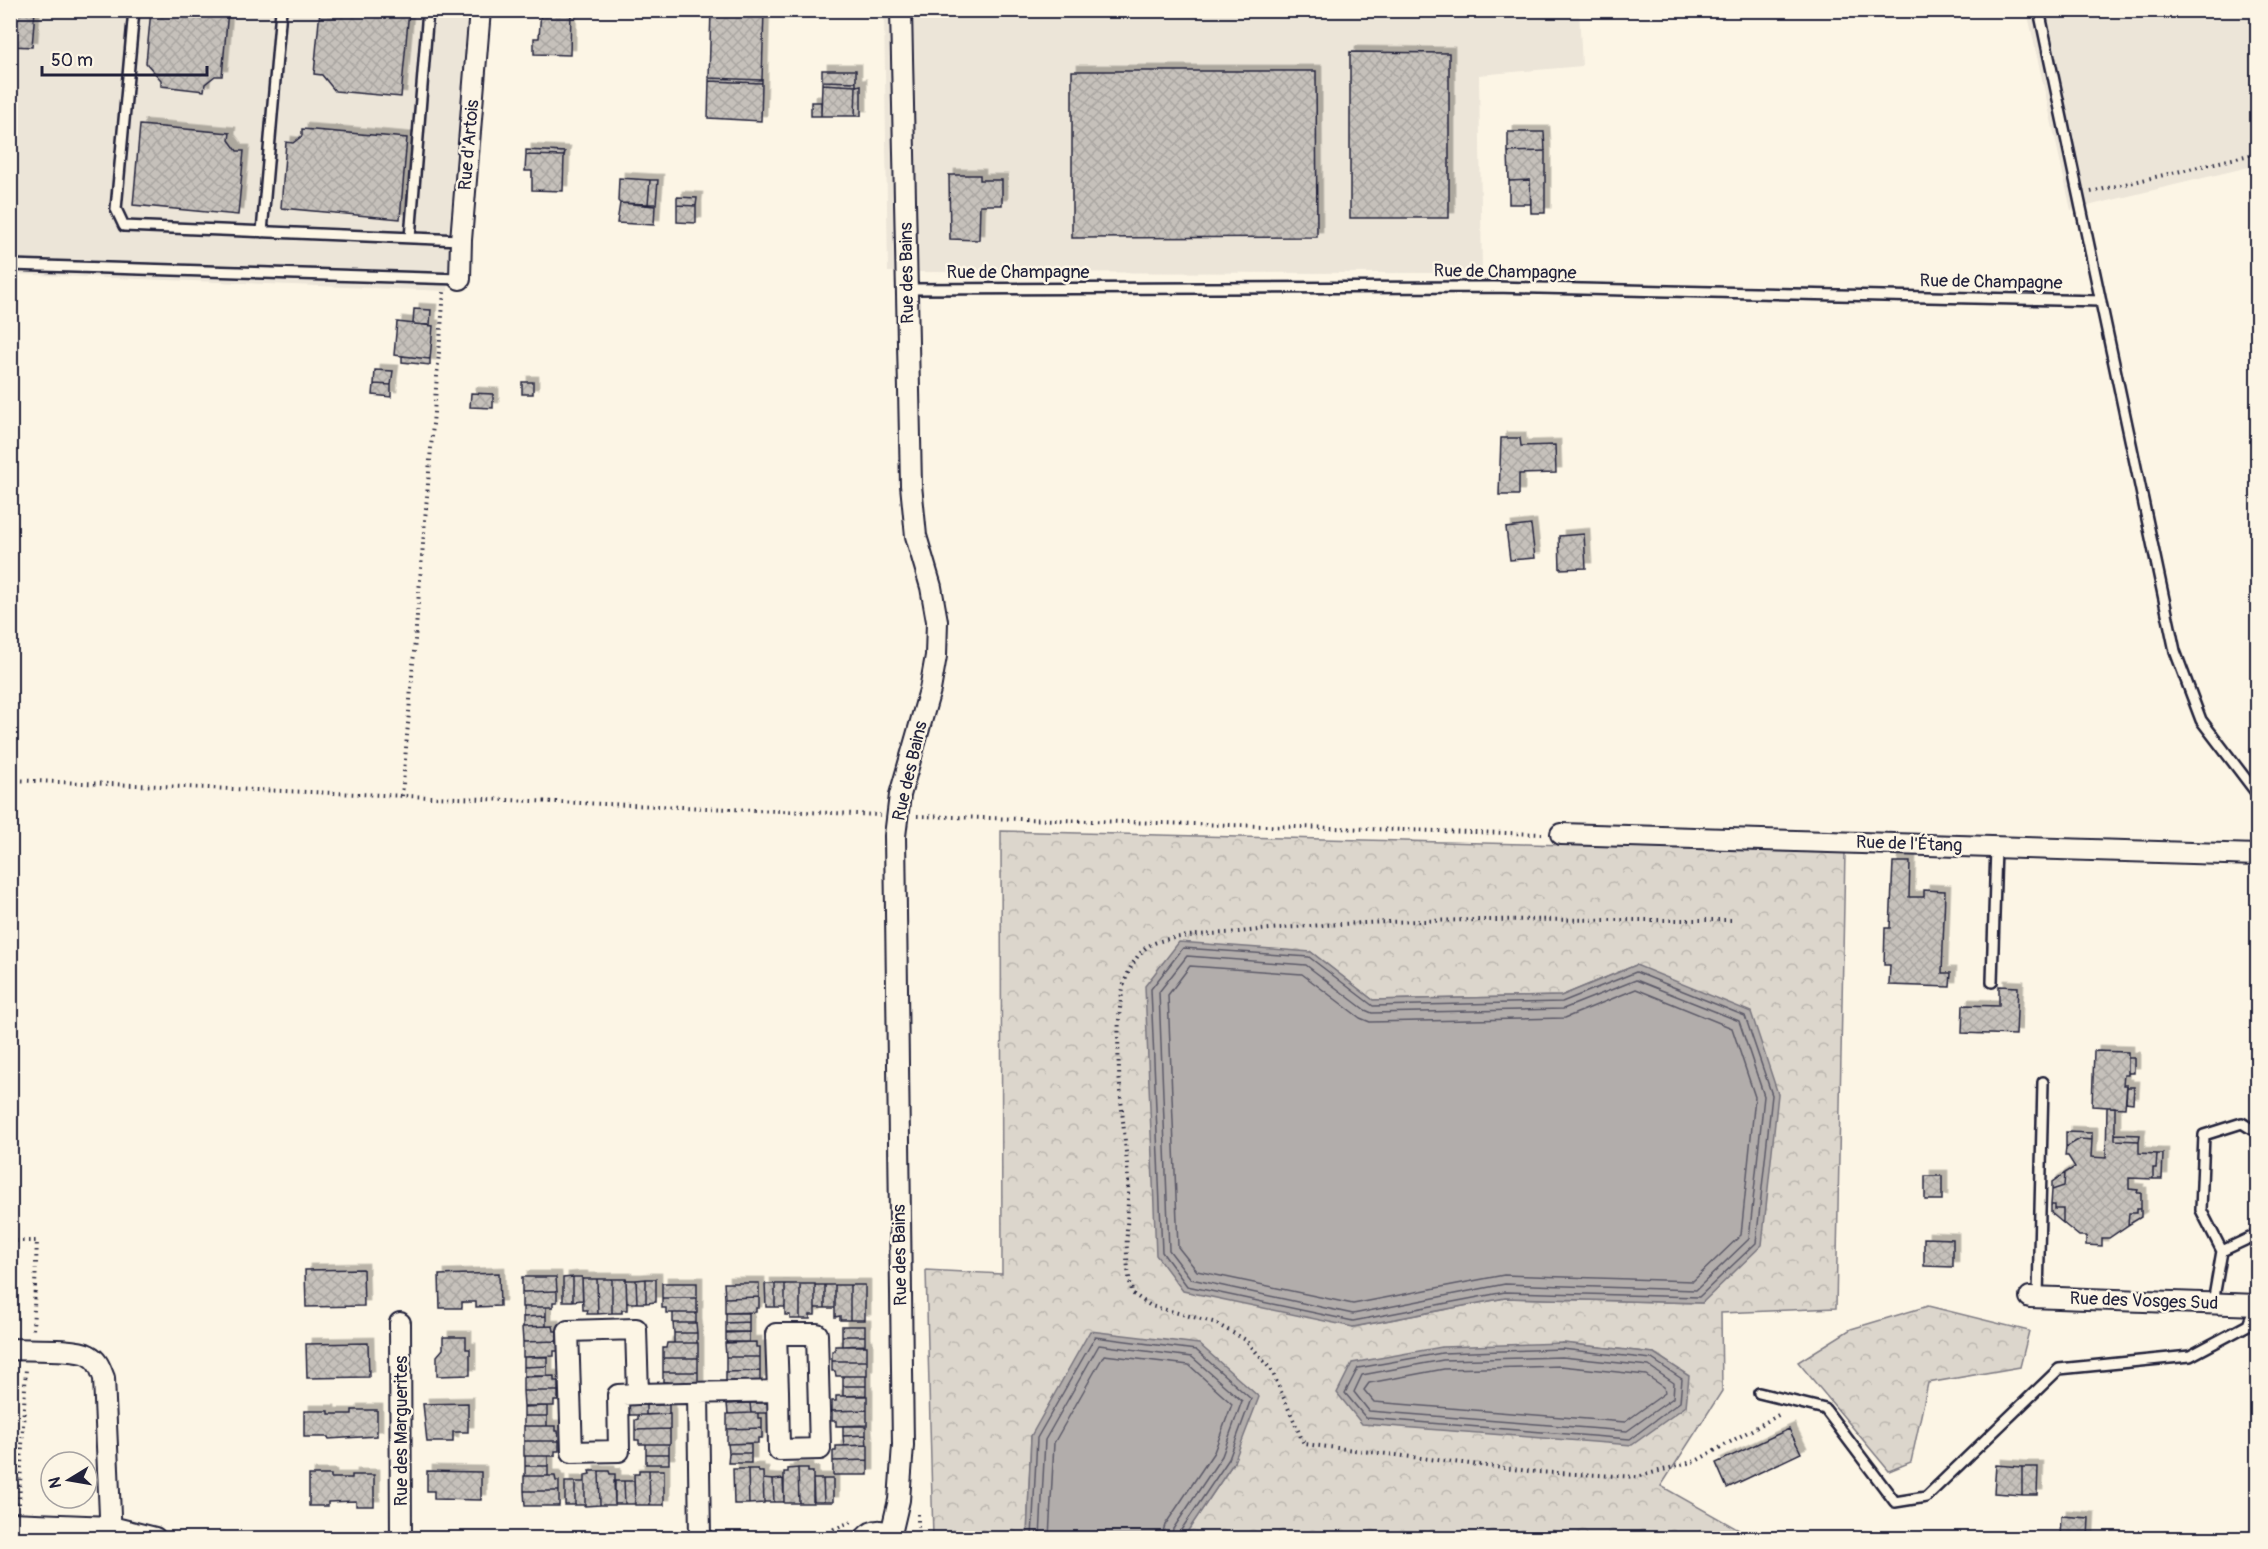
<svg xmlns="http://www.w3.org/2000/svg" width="2268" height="1549" viewBox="0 0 2268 1549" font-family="Pangolin,sans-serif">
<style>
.built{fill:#ece5d8}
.forest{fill:url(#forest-crowns);stroke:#7f7c84;stroke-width:1.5;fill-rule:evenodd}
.water{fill:#b2adab;stroke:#78757e;stroke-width:1.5}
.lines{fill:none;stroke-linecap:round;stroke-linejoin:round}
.shore{stroke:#5c5a68;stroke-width:1.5}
.building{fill:url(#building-cross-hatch);stroke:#22223b;stroke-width:1.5;filter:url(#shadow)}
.service-casing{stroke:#22223b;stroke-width:14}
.minor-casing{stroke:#22223b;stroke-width:24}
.path{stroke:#22223b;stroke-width:4;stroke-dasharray:1.5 4.5;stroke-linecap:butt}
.service{stroke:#fcf5e5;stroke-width:9}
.minor{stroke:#fcf5e5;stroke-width:20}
.labels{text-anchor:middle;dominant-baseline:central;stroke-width:5;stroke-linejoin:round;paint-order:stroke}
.street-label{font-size:18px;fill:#22223b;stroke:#fcf5e5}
</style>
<defs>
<pattern id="forest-crowns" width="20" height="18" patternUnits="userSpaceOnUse" patternTransform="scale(1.5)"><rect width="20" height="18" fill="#dcd6cc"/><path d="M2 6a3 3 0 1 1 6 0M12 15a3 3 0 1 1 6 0" fill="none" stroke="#bcb7b0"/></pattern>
<pattern id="building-cross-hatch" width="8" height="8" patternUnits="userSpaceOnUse" patternTransform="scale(1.5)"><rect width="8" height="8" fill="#c6c1bb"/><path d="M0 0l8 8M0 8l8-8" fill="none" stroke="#aaa6a2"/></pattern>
<filter id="shadow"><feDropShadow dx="5.5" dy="-5.5" stdDeviation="0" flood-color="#0004"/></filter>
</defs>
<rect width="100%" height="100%" fill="#fcf5e5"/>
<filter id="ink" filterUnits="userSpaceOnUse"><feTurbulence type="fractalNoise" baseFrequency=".0167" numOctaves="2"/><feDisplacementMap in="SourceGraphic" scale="12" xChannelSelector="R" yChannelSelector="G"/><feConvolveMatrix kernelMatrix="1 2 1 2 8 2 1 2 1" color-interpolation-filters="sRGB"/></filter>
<g filter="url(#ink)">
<path class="built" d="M10 11H469L448 291 11 274Z
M884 11H1579L1582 66 1479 75 1482 273 888 272Z
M2027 11H2257V165L2071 210Z"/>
<path class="forest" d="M1001 831 1845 852 1836 1308 1721 1313 1722 1391 1661 1486 1753 1538H1183L1234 1462 1031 1436 1027 1538H933L926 1270 1002 1274ZM1311 952 1373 1000 1561 996 1636 965 1702 1303 1505 1298 1353 1327ZM1562 1343 1654 1353 1689 1377Z
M1928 1306 2029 1331 2020 1367 1928 1383 1911 1462 1889 1471 1798 1362 1851 1329Z"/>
<path class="water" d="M1179 942 1311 952 1373 1000 1561 996 1636 965 1751 1012 1778 1094 1762 1245 1702 1303 1505 1298 1353 1327 1183 1291 1156 1255 1145 986Z
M1090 1331 1199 1344 1259 1397 1234 1462 1183 1538H1027L1031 1436Z
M1563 1343 1654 1353 1689 1376 1686 1406 1632 1445 1362 1424 1337 1393 1352 1363 1442 1347Z"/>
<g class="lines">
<path class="shore" d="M1183 948 1309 957 1373 1006 1562 1002 1636 972 1745 1016 1772 1095 1756 1243 1699 1297 1505 1292 1353 1321 1187 1286 1162 1252 1151 989Z
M1187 956 1306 965 1365 1010 1372 1013 1563 1009 1636 980 1739 1021 1764 1096 1749 1239 1696 1290 1505 1284 1353 1314 1191 1279 1169 1250 1159 992Z
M1190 966 1302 974 1360 1018 1370 1022 1565 1018 1636 989 1732 1028 1755 1097 1741 1235 1693 1281 1504 1275 1353 1304 1197 1271 1178 1247 1168 995Z
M1562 1349 1652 1359 1682 1379 1680 1402 1630 1439 1366 1418 1345 1393 1358 1368 1442 1353Z
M1562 1357 1649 1366 1674 1383 1673 1398 1627 1431 1369 1411 1354 1392 1362 1375 1443 1360Z
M1561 1366 1646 1375 1664 1387 1665 1393 1625 1422 1374 1402 1364 1390 1369 1383 1444 1369Z
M1032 1538 1037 1438 1095 1337 1196 1350 1251 1399 1229 1459 1179 1533 1178 1538
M1040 1538 1045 1440 1099 1345 1192 1357 1242 1401 1222 1456 1173 1529 1171 1538
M1049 1538 1054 1443 1104 1355 1189 1365 1232 1404 1214 1452 1165 1525 1161 1538"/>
</g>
<path class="building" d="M10 10H35L32 47 10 46Z
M151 10H228L222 76H215L205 84 204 91 161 86V80L146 63Z
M320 10H409L401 97 335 91 322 75 314 74Z
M541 10H571L570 55 534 54V38H539Z
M711 10H764L762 80 709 78Z
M1350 52 1449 53V218H1350Z
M822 70H856V82L822 81Z
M1072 71H1316L1317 237 1072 238Z
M709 78 762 80V83L709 81Z
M709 81 762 83 761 121 708 118Z
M822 81 856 82V86L822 84Z
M822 84 856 86 855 116H821Z
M861 85V116H855L856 86Z
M811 102H821V116H811Z
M140 125 230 133 229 140 237 151H244L238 215 133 205Z
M302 129 407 138 400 219 281 208 286 142 293 143 302 136Z
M1508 132H1544L1545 151 1508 152Z
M526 150 565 152 564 156 526 155Z
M1545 151V213H1531L1530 180 1509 181 1508 152Z
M526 155 564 156 563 191 532 190V171H525Z
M949 175H980V180H1002V205H980L979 240 950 239Z
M619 178 650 180 648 204 620 203 618 201Z
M650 180H658L656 204H648Z
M1530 180 1531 204H1509V181Z
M677 197 697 198 696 206 677 205Z
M620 203 655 206 654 225 617 223Z
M677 205 696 206V223L677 222Z
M414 309 431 310 430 325 413 324Z
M397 322 433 326 430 359 394 355Z
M402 356 430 359V365L402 362Z
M375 370 393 371 391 385 374 384Z
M522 382H533V394H522Z
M374 384 391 385V397L373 395Z
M471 393 493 394V408L470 407Z
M1501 438H1520L1521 446 1555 445 1556 473 1519 474V495H1499Z
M1531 525 1535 558 1510 560 1506 528Z
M1584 534 1586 568 1560 569 1559 536Z
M1893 862H1910L1909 897H1924V890L1945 891 1942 973H1951L1950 987 1889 985 1890 965H1884L1885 928H1890Z
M1999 986 2018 987 2016 1035 1962 1033 1963 1005 1999 1006Z
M2094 1051 2128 1052V1075H2124L2123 1085H2127L2125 1108 2092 1106Z
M2128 1058H2134V1073H2128Z
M2127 1087H2134L2133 1103 2126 1102Z
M2107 1107H2115V1140L2139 1141V1153L2157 1154 2156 1168H2153V1179L2129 1178V1189L2138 1190 2137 1193H2141V1209H2137V1213H2129L2128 1225 2109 1238H2102V1246L2086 1245V1236H2079L2063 1223V1209H2055V1205H2051L2052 1190 2064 1186 2065 1173 2075 1167 2068 1156H2065L2066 1147 2080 1139 2092 1140 2091 1157 2106 1158Z
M2066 1132 2092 1133V1140L2080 1139 2066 1147Z
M2115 1134 2140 1135 2139 1141 2115 1140Z
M2157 1154H2163L2162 1179H2153V1168H2156Z
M2065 1173 2064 1186 2052 1190V1182Z
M1925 1176H1942V1200H1925Z
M2051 1205H2055V1209H2063V1223L2051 1213Z
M2137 1209H2141V1217L2128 1225 2129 1213H2137Z
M1924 1238 1953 1239V1267L1924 1266Z
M363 1269 364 1306 306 1307 305 1270Z
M499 1273 500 1306 476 1307V1302H462V1308H440L439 1275Z
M522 1277H556L557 1291 522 1292Z
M573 1277V1301H563V1278Z
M573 1277H582L583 1300 573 1301Z
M582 1279H597L598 1314H587L588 1310H583Z
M597 1279H612V1313L598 1314Z
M612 1279H626L627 1310H622V1313H612Z
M646 1279V1303H637L636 1280Z
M646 1279H656V1302L646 1303Z
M626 1280H636L637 1303H627Z
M662 1283H697V1298H662Z
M724 1283H759V1297L725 1298Z
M765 1284H775V1307H766Z
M775 1284H785V1307H775Z
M785 1284H800V1319H790V1315H785Z
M800 1284H815V1315H810V1319H800Z
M815 1285H825V1308H815Z
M825 1285H835V1308H825Z
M835 1285H850V1320H840V1316L835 1317Z
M850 1285H865V1320H850Z
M557 1291V1302H553V1307H522V1292Z
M759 1297V1308H756V1312L725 1313V1298Z
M662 1298H697V1313H666V1308H662Z
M523 1307H546V1316L523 1317Z
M673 1313H696V1323H673Z
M726 1313H749V1322L726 1323Z
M546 1316V1326L523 1327V1317Z
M749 1322V1332H726V1323Z
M673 1323H696L697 1333H674Z
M553 1326 554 1331H557V1341L523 1342 522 1327Z
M842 1326H865V1336H842Z
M749 1332V1342H726V1333Z
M674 1333H697V1343H674Z
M842 1336H865V1345L842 1346Z
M443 1337H466V1349H470V1375L437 1376V1356L443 1349Z
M557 1341 558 1351H554V1356L523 1357V1342Z
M756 1342V1347H760V1357H726L725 1343Z
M368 1343 369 1377 307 1378 306 1344Z
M667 1343H698V1358H663V1348H666Z
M835 1346H867V1361H832V1351H835Z
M524 1357H547V1366L524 1367Z
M726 1357H760V1371L726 1372Z
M663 1358H698V1372H663Z
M832 1361H867V1376H836L835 1371H832Z
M547 1366V1376H524V1367Z
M760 1371V1381H757V1386H726V1372Z
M663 1372H698V1387H667V1382H663Z
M554 1376V1381H558V1391H523V1377Z
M843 1376H866V1386H843Z
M843 1386H866V1395L843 1396Z
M523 1391H558V1401H554V1406H524Z
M836 1396H867V1410L832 1411V1401H836Z
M468 1403V1432H453V1442H427L423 1404Z
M750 1403H773L774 1413H751Z
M750 1403 751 1413 728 1414 727 1404Z
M623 1405H646V1415H623Z
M646 1405H669V1414L646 1415Z
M547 1406V1416H524V1407Z
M352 1410H377V1436L329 1439 328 1437H304V1411H329V1414H352Z
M867 1410V1425L836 1426V1421H832V1411Z
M751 1413H758V1418H762V1428L727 1429V1414Z
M670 1414V1429L635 1430V1420L638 1419V1415Z
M524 1416H547V1426H524Z
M524 1426H555V1431H558L559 1441H524Z
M843 1426H866V1435L843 1436Z
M762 1428V1438H758V1443L727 1444V1429Z
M670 1429V1444H639V1440H635V1430Z
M1789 1429 1801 1453 1727 1488 1716 1463Z
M866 1435 867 1445 844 1446 843 1436Z
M524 1441H559V1451H555V1456H524Z
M751 1443V1453H729L728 1444Z
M646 1444H669V1454H646Z
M868 1445V1460L833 1461V1451H836V1446Z
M729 1453H751V1463H728Z
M646 1454H669V1464H646Z
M525 1456H548V1466H525Z
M868 1460V1475H833V1461Z
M1996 1465 2022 1467V1495L1994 1493Z
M525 1466H548V1476H525Z
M2022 1467H2038L2037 1495H2022Z
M798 1468H808V1472H813V1503H799Z
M798 1468 799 1503H784V1472H788V1469Z
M733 1469H748L749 1504H734Z
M748 1469H758L759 1472H763L764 1503 749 1504Z
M639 1470H649L650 1505H635L634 1474H639Z
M649 1470H664V1505H650Z
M427 1471 481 1472V1500L434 1499V1491H427Z
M589 1471H599L600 1505 585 1506V1475L590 1474Z
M599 1471H609L610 1474H615V1505H600Z
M309 1475H331V1478H352V1475H374V1506H356V1501L328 1502V1506H309Z
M524 1476H555L556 1481H559V1491H524Z
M763 1479 773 1480 774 1502H764Z
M783 1479 784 1502H774L773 1480Z
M813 1479H823L824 1502H814Z
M823 1479H833V1502H824Z
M614 1481H624L625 1504H615Z
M624 1481H634L635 1504H625Z
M565 1482H575V1505H565Z
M575 1482H585V1505H575Z
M524 1491H559V1506H525Z
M2061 1516 2089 1518 2088 1538H2060Z"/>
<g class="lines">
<defs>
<path id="service" d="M134 10 116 209 124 226 461 240
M2039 10 2175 651 2201 720 2258 795
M262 232 281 10
M410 238 428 10
M10 265 460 279
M907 289 1494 287 2101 301
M1992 982 1996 847
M2222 1251 2258 1234
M2038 1297 2043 1082
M2213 1303 2222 1251 2201 1210 2204 1135 2242 1123 2258 1133
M1759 1393 1825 1409 1895 1502 1926 1497 2059 1369 2190 1356 2248 1325 2256 1305"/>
<path id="minor" d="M460 279 461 240 480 10
M1561 834 2258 855
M2030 1297 2258 1305
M400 1323 401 1538
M10 1349C27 1350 76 1348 88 1355 98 1360 100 1368 104 1378L111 1538
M698 1393 700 1538
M638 1394 618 1395 619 1451 572 1452 568 1331 636 1329 638 1394 778 1391 776 1334H817L820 1449 779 1450 778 1391
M10 1523 111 1527 155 1538
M891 1534 899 1500 903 1445 895 836 900 795 930 690 936 656 937 621 931 587 916 536 911 485 901 10
M865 1538C874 1528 886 1529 895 1538"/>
</defs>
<use href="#service" class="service-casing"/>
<use href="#minor" class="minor-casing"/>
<path class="path" d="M2091 192 2258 153
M10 780 880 815
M402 796 444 292
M917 816 1542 834
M1731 920C1567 921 1402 915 1239 932 1217 934 1168 935 1150 945 1137 952 1126 974 1123 988 1111 1049 1125 1120 1128 1181 1129 1219 1122 1258 1133 1294L1151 1306 1213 1322 1246 1340 1272 1371 1304 1444 1537 1472 1637 1477 1696 1461 1782 1413
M10 1241H37L33 1331
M19 1504 26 1368
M918 1514V1538
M825 1538 834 1529 851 1522"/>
<use href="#service" class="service"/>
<use href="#minor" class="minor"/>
</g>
</g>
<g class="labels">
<g class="street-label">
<text transform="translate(469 145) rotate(-85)">Rue d'Artois</text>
<text x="1018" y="272">Rue de Champagne</text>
<text transform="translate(1505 272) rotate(1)">Rue de Champagne</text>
<text transform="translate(907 273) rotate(-91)">Rue des Bains</text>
<text transform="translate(1991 282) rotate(1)">Rue de Champagne</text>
<text transform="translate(910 771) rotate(-77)">Rue des Bains</text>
<text transform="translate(1909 844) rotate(2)">Rue de l'Étang</text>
<text transform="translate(900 1255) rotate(-91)">Rue des Bains</text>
<text transform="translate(2144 1301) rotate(2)">Rue des Vosges Sud</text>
<text transform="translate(401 1431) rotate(-90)">Rue des Marguerites</text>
</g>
</g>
<rect width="2268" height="1549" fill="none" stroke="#fcf5e5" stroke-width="36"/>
<rect x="18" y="18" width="2232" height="1513" fill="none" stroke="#22223b" stroke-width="2" filter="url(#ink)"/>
<g transform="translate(69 1480) rotate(259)"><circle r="28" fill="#fcf5e5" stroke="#a5a1a1" stroke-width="1.5"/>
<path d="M0-4.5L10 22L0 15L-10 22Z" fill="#22223b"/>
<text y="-9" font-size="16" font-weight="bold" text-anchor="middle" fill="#22223b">N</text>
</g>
<path d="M42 66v9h165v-9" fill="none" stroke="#22223b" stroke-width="3"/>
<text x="51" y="66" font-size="18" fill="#22223b" stroke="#fcf5e5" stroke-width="4.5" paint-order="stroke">50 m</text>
</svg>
